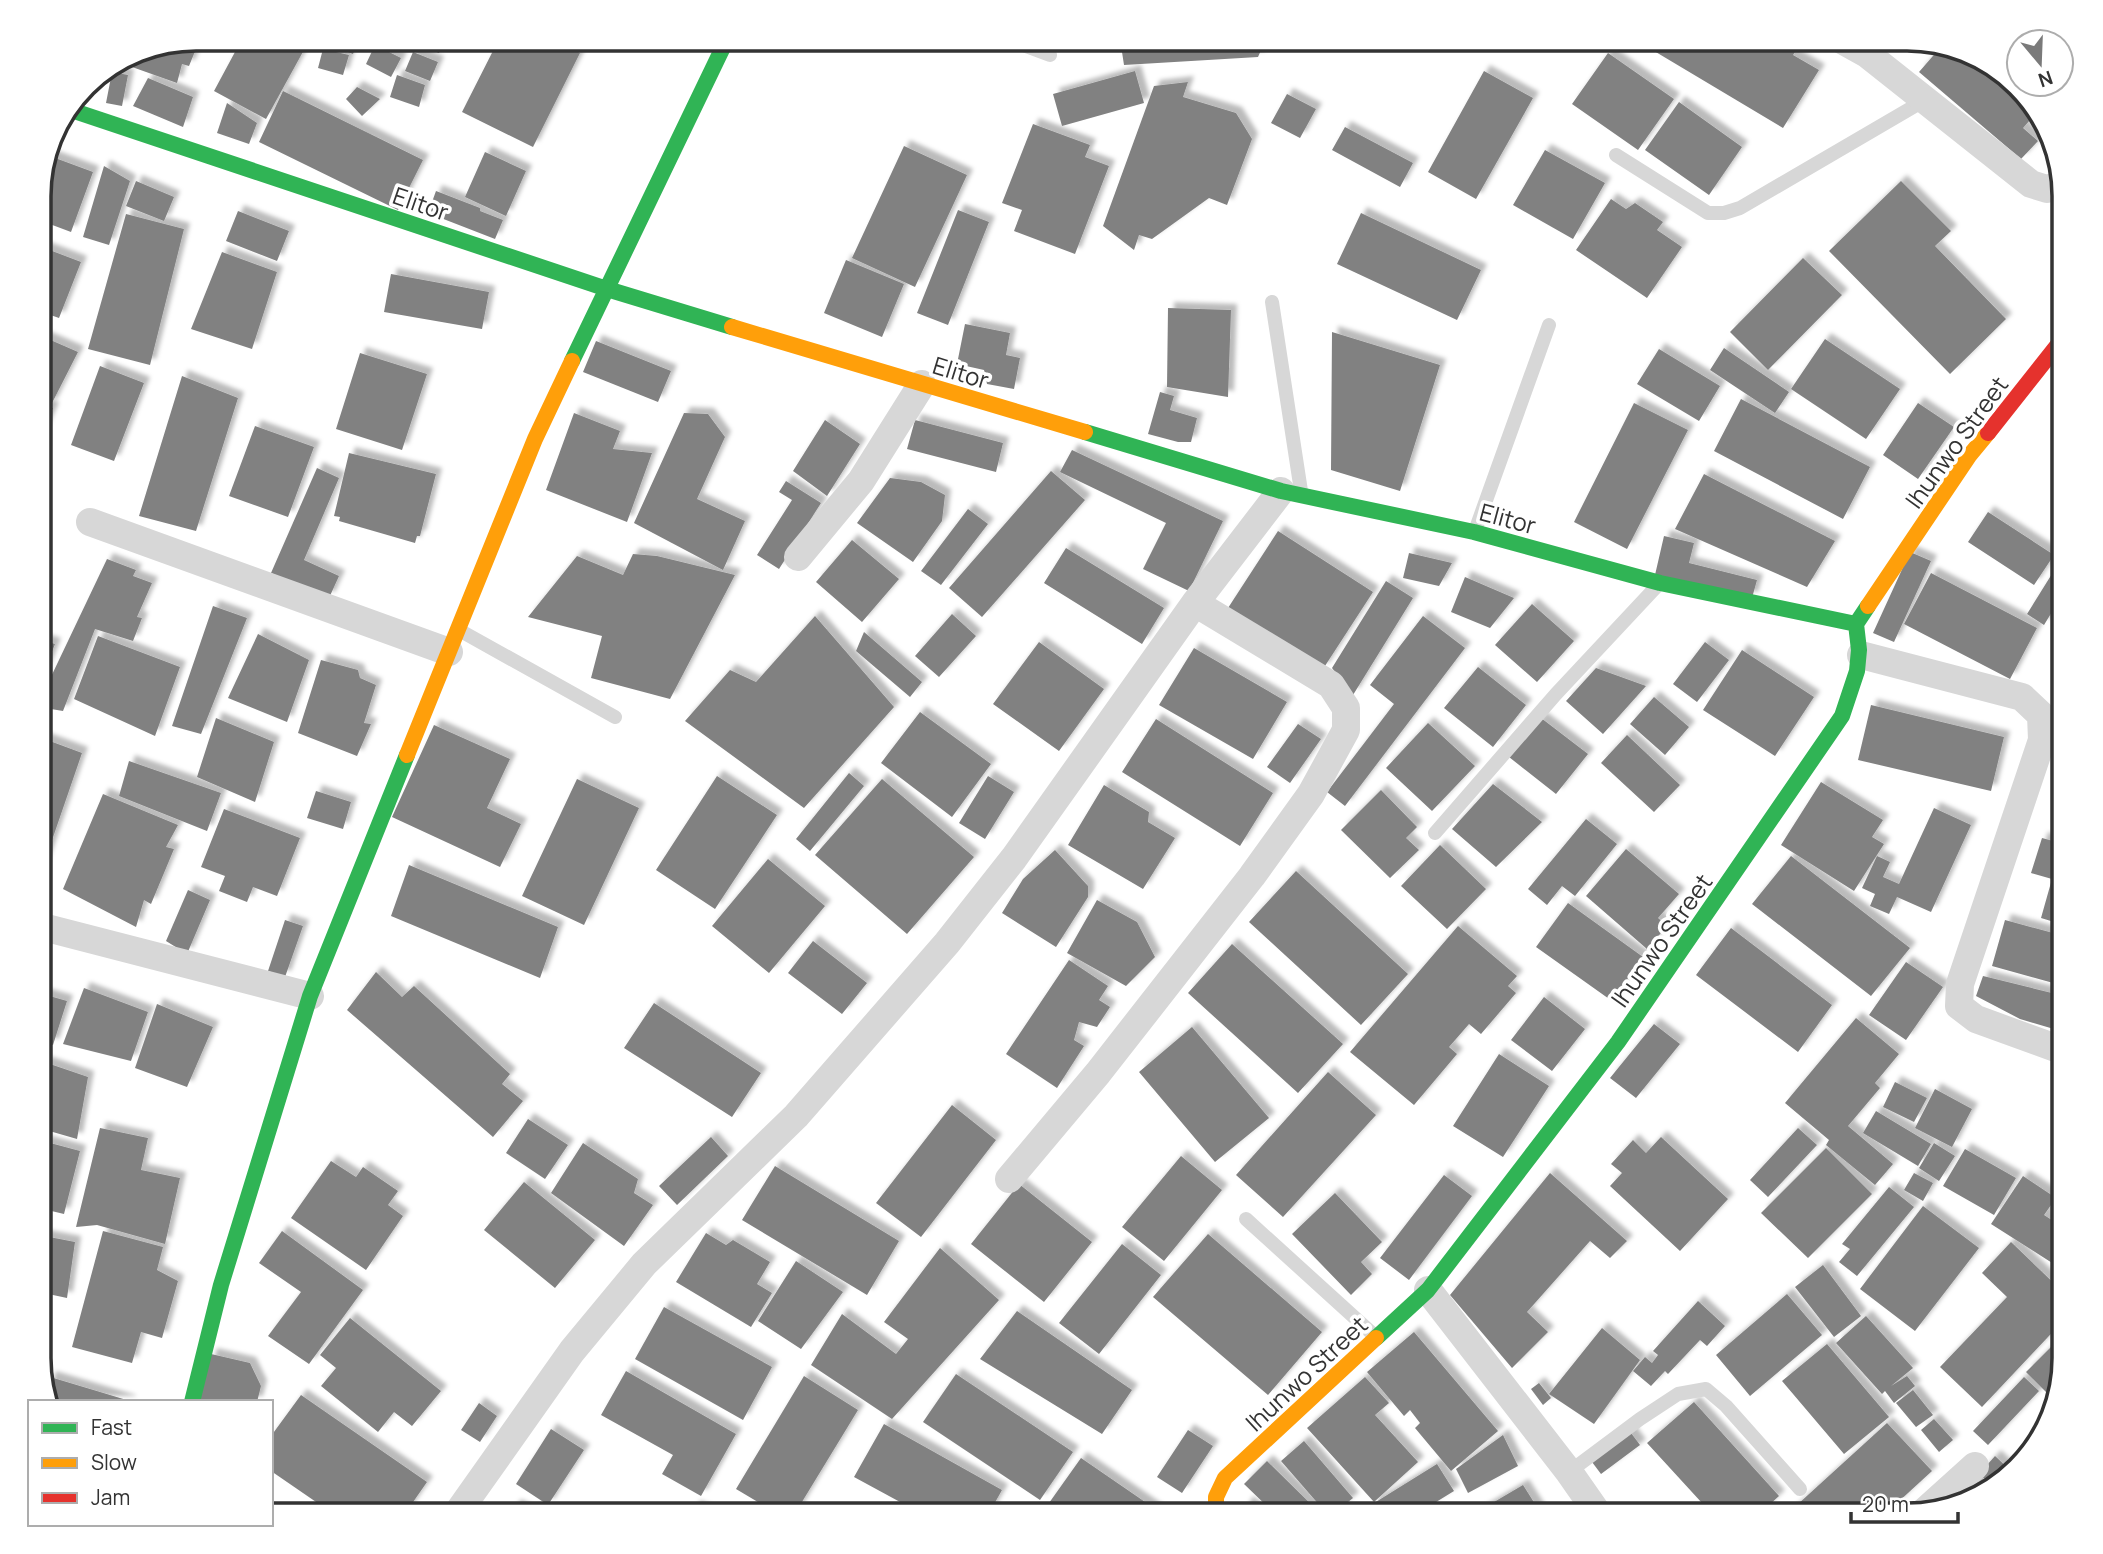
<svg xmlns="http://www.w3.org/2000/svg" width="2103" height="1554" viewBox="0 0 2103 1554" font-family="Manrope,sans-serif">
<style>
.building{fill:#818181;filter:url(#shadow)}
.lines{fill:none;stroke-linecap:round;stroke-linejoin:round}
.lane{stroke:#d7d7d7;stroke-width:14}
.street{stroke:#d7d7d7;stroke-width:28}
.fast{stroke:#30b455;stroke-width:16}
.slow{stroke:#ff9f0a;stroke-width:16}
.jam{stroke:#e5322d;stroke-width:16}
.labels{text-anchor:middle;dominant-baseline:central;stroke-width:7;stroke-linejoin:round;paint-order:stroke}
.street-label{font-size:24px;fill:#333;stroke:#fff}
.rim{fill:none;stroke:#333;stroke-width:3.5}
</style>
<defs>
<filter id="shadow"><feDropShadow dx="6" dy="-6" stdDeviation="2" flood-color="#0004"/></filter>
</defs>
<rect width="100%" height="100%" fill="#fff"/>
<path class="building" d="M200 39 189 66 182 64 177 83 118 62 136 50Z
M242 39H310L266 119 214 91Z
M324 39H359L353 54 322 42Z
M418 39H445L439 53 415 45Z
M499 39H563L560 43 580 53 533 147 462 112Z
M1120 39H1266L1258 57 1124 65Z
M1579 39H1603L1597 49Z
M1634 39H1798L1802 41 1793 55 1819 70 1783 128Z
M375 45 401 58 391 77 366 64Z
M323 49 349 55 343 75 318 68Z
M1939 49 1981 64 2037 112 2023 128 2038 141 2021 159 1919 72Z
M413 52 438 62 430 81 405 71Z
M1608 53 1674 99 1638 150 1572 104Z
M1135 71 1144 103 1062 126 1053 94Z
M1484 71 1533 98 1476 199 1428 172Z
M112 72 128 75 122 106 106 103Z
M397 75 425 85 419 107 390 97Z
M148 78 193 97 183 127 133 106Z
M1188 82 1183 97 1236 113 1252 139 1227 205 1209 198 1152 239 1139 235 1134 250 1103 226 1154 86Z
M357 87 380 99 362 116 346 99Z
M283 91 423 160 398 210 259 142Z
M1287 94 1316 109 1300 138 1271 123Z
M1679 102 1742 147 1709 195 1645 150Z
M227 103 257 123 249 144 217 133Z
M1033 124 1090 145 1085 157 1109 166 1075 254 1014 231 1022 210 1002 203Z
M1345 127 1413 163 1400 187 1332 150Z
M904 146 967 175 915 287 852 258Z
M1545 150 1605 183 1573 239 1513 205Z
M485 152 526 171 506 216 465 197Z
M47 155 93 172 71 232 39 220V185Z
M104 166 130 181 109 245 83 237Z
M136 181 174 197 164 221 126 206Z
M1901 181 1951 231 1935 246 2006 319 1950 374 1829 251Z
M436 191 480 208V211L503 220 495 239 428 213Z
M1611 199 1626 209 1635 203 1663 222 1657 230 1682 247 1647 298 1576 250Z
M958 210 989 222 948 325 917 313Z
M238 211 289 231 277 261 226 241Z
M1361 213 1481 270 1457 320 1337 264Z
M126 214 184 229 150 365 88 349Z
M39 246 81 262 59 318 39 311Z
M222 252 277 272 252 349 191 329Z
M1803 258 1842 295 1768 370 1730 332Z
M846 260 904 284 882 337 824 313Z
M391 274 489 292 482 329 384 312Z
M1168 308 1231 310 1228 397 1167 387Z
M965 324 1010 333 1006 355 1020 358 1014 389 987 384 984 370 957 364Z
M1332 332 1440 365 1400 491 1331 470Z
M39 335 78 352 51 405 39 399Z
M1825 339 1900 389 1866 439 1791 389Z
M596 341 671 371 658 402 583 372Z
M1724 348 1789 392 1775 413 1710 370Z
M1659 349 1720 386 1699 421 1637 384Z
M360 353 427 374 402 450 336 429Z
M100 366 144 383 114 461 71 445Z
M182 376 238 398 196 531 139 516Z
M1160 392 1174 396 1170 410 1197 418 1191 442H1178L1148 434Z
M2064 394V421L2051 406Z
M1741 399 1870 467 1843 519 1714 451Z
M39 402 53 408 39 440Z
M1634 403 1688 430 1627 549 1574 522Z
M1918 403 1954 427 1918 479 1883 455Z
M574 413 620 431 613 449 652 453 627 522 546 490Z
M684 413 708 414 725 437 697 499 745 521 723 570 634 523Z
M825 420 860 444 827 496 793 471Z
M915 420 1003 443 996 472 907 449Z
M255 426 314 447 288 517 229 496Z
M1072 450 1223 521 1189 591 1143 569 1166 523 1060 472Z
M349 453 436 474 420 536H417L415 543 339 521 340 517 334 516Z
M317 468 339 478 304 560 339 576 329 598 271 573Z
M1051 471 1085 500 982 617 949 588Z
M1704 474 1835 541 1807 587 1675 529Z
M890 478 921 482 945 495 942 521 913 562 857 523Z
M786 481 821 503 779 569 757 555 792 500 779 492Z
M968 509 988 524 941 585 921 571Z
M1988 512 2054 555 2034 585 1968 542Z
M1278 531 1373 592 1323 669 1228 608Z
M1664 536 1694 543 1689 563 1757 580 1752 598 1655 575Z
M852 540 899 579 862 622 816 582Z
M1066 548 1164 608 1142 644 1044 583Z
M1910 552 1931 561 1894 642 1873 633Z
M1409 553 1452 563 1439 586 1403 578Z
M633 554 657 556 735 575 670 699 591 678 602 636 528 617 577 556 623 575Z
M107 559 136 570 133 576 152 583 137 617 142 618 133 641 95 629 63 711 39 707V702Z
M2055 569 2064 575V592L2044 625 2027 614Z
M1931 573 2037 628 2010 679 1904 624Z
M1465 577 1514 598 1490 628 1451 612Z
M1386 581 1413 598 1353 695 1332 668Z
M1532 604 1574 641 1537 682 1495 645Z
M213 606 247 618 201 734 172 726Z
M952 614 976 636 939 677 915 656Z
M815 616 894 707 804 808 685 721 730 670 756 682Z
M1423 616 1465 648 1345 806 1327 792 1394 704 1370 685Z
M864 632 922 682 910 697 856 651Z
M258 634 309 660 287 722 228 698Z
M98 636 180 667 155 736 74 699Z
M39 639 55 644 39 685Z
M1039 642 1104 689 1059 751 993 704Z
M1705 642 1729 660 1697 702 1673 684Z
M1194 648 1287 702 1253 759 1159 705Z
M1742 650 1814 697 1775 756 1703 710Z
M321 660 358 670 360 678 376 685 364 723 371 724 357 756 298 733Z
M2064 661V685L2056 681Z
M1478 667 1526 705 1493 747 1444 708Z
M1596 668 1646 686 1603 734 1566 701Z
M1654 697 1689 727 1665 755 1630 724Z
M1871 705 2004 737 1991 791 1858 760Z
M920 712 991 764 952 817 881 763Z
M216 718 274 742 255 802 197 777Z
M1541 718 1588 754 1556 794 1509 757Z
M1156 719 1273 793 1240 846 1122 772Z
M1428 723 1475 766 1432 811 1386 768Z
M1298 724 1321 739 1290 783 1267 767Z
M434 725 510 759 487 808 521 824 500 867 392 817Z
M1627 735 1680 785 1654 812 1601 763Z
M39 737 82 753 39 878Z
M129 761 221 793 207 831 119 796Z
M849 773 864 786 810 851 796 839Z
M717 776 777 815 715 909 656 870Z
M988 776 1014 792 985 839 959 823Z
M577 779 639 808 584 925 522 896Z
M882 779 974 857 907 934 815 855Z
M1821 782 1883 820 1872 837 1884 844 1854 891 1781 845Z
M1493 784 1542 822 1496 867 1452 829Z
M1104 785 1149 812 1148 822 1175 838 1143 889 1068 845Z
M1381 790 1417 827 1406 838 1419 850 1390 878 1341 830Z
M316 791 351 802 343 829 307 818Z
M103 794 178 825 166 847 174 849 151 904 144 900 136 927 63 889Z
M1934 808 1971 825 1931 912 1897 897 1889 914 1870 906 1875 894 1862 888 1877 856 1890 862 1883 877 1899 884Z
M224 809 300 838 277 896 253 887 247 902 219 891 225 876 201 867Z
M1586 819 1617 844 1575 896 1562 886 1547 905 1528 889Z
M2042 838 2064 844V925L2041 918 2052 879 2031 873Z
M1440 845 1486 889 1447 929 1401 886Z
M1626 849 1679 894 1658 918 1667 926 1647 949 1586 896Z
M1055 850 1088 886V897L1056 947 1002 913 1023 879Z
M1791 856 1910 948 1871 996 1752 904Z
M768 859 825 906 769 973 712 926Z
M409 865 558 927 540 978 391 916Z
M1296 871 1408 974 1361 1025 1249 922Z
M188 890 210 900 187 954 166 941Z
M1097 900 1137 922 1155 957 1126 986 1067 953Z
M1568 903 1643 957 1612 1001 1536 947Z
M285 920 303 926 285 977 268 971Z
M2005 920 2064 936V986L1992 966Z
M1458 926 1517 976 1508 986 1516 993 1481 1034 1469 1024 1449 1047 1457 1054 1414 1105 1350 1052Z
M1731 928 1832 1005 1798 1052 1696 975Z
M813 941 867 983 842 1014 788 973Z
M1232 944 1343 1044 1298 1093 1188 993Z
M1069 960 1108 986 1099 1000 1110 1007 1097 1027 1079 1022 1074 1040 1084 1046 1057 1088 1006 1054Z
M1906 962 1943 987 1906 1040 1869 1015Z
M376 972 402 997 414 986 510 1074 502 1084 523 1101 493 1137 347 1010Z
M1983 976 2064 996V1032L2020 1019 1976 996Z
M84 988 148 1012 131 1061 63 1044Z
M39 993 67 1001 53 1045 39 1040Z
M1544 997 1585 1029 1552 1071 1511 1040Z
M654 1003 761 1073 732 1117 624 1048Z
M157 1004 213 1027 187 1087 135 1068Z
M1856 1018 1899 1054 1875 1083 1880 1088 1848 1126 1893 1164 1875 1185 1826 1145 1829 1140 1785 1103Z
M1654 1024 1680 1044 1636 1098 1610 1078Z
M1192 1027 1269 1118 1215 1162 1139 1072Z
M1499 1054 1549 1086 1503 1157 1453 1126Z
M44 1062 88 1077 77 1139 39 1128V1098Z
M1328 1072 1376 1115 1283 1217 1236 1175Z
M1895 1082 1927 1098 1914 1122 1883 1107Z
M1935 1089 1972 1109 1952 1147 1915 1128Z
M952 1105 996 1140 921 1237 876 1203Z
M1876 1111 1931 1144 1918 1166 1863 1133Z
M528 1119 568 1145 545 1179 506 1153Z
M100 1128 148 1138 141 1170 180 1178 165 1244 97 1225 76 1227Z
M1798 1128 1817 1145 1768 1197 1750 1180Z
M711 1137 728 1156 677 1205 659 1186Z
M1661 1137 1728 1199 1680 1251 1610 1186 1622 1173 1611 1164 1633 1140 1646 1153Z
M39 1140 80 1151 64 1214 39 1208Z
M583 1143 638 1179 634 1193 653 1205 624 1246 551 1193Z
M1934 1143 1955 1156 1939 1181 1919 1168Z
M1826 1148 1872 1194 1808 1258 1761 1213Z
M1965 1149 2016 1178 1994 1215 1943 1186Z
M2064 1149V1174L2053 1166Z
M1181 1156 1222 1190 1164 1261 1122 1227Z
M331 1161 356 1177 363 1167 398 1191 388 1205 403 1216 366 1270 291 1218Z
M775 1166 899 1241 867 1295 742 1220Z
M1550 1173 1627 1241 1610 1258 1590 1241 1527 1312 1548 1332 1512 1368 1450 1295Z
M1914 1173 1933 1183 1923 1201 1904 1190Z
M1444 1175 1472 1196 1409 1280 1380 1258Z
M2023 1176 2056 1198 2044 1215 2064 1228V1261L2060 1268 1991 1224Z
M524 1182 595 1240 555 1288 484 1230Z
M1019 1184 1092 1242 1044 1302 971 1244Z
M1889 1187 1914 1207 1857 1276 1839 1262 1850 1249 1842 1244Z
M1335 1193 1382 1242 1361 1262 1372 1274 1351 1295 1292 1234Z
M1923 1206 1979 1248 1915 1331 1860 1289Z
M103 1231 163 1247 157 1270 178 1281 162 1338 141 1332 132 1363 72 1347Z
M282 1231 363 1290 309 1364 268 1336 301 1292 259 1263Z
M706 1233 726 1245 733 1240 770 1262 757 1284 772 1293 751 1327 676 1282Z
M1208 1234 1322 1332 1268 1395 1153 1297Z
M39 1235 75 1242 67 1298 39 1292Z
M2011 1242 2064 1293V1320L1982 1407 1940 1367 2007 1297 1982 1273Z
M1122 1244 1161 1275 1099 1354 1059 1323Z
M940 1248 999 1300 892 1419 811 1365 842 1314 896 1354 908 1339 884 1322Z
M796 1261 843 1292 801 1349 758 1321Z
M1823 1265 1861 1316 1834 1337 1795 1287Z
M1787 1294 1822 1335 1750 1396 1716 1355Z
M1698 1301 1725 1326 1707 1346 1700 1340 1668 1374 1665 1371 1651 1386 1633 1371 1645 1357 1652 1363 1658 1355 1653 1351Z
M664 1307 772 1367 743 1420 635 1359Z
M1017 1311 1132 1390 1102 1434 980 1359Z
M1866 1316 1913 1368 1891 1386 1907 1376 1915 1386 1894 1403 1885 1391 1882 1394 1836 1343Z
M350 1318 441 1391 412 1426 394 1412 378 1432 321 1386 336 1368 320 1355Z
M1602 1328 1640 1360 1594 1424 1549 1394Z
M1414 1332 1498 1431 1451 1471 1415 1428 1420 1423 1410 1410 1404 1416 1367 1372Z
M2064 1334V1358L2051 1397 2026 1372Z
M1827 1344 1889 1417 1844 1454 1782 1381Z
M211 1354 250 1363 261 1386 257 1402H199Z
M626 1371 736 1434 701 1496 662 1474 673 1455 601 1415Z
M956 1374 1073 1452 1040 1500 923 1422Z
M804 1376 858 1410 794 1515H780L736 1489Z
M50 1377 130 1401V1402H48L45 1392Z
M1365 1377 1389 1403 1375 1415 1418 1462 1374 1502 1307 1428Z
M2024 1377 2039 1391 1988 1445 1973 1431Z
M1539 1383 1551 1398 1543 1405 1531 1389Z
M1913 1390 1933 1415 1916 1427 1896 1403Z
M301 1395 427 1482 404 1515H335L271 1471V1436Z
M1694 1402 1779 1496 1758 1515H1713L1647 1443Z
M479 1403 497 1416 480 1442 461 1430Z
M1934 1419 1953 1440 1939 1452 1921 1430Z
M1887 1423 1932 1471 1884 1515H1786Z
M884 1424 1002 1490 988 1515H924L854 1477Z
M551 1429 584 1450 548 1505 516 1484Z
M1628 1429 1640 1445 1601 1474 1589 1458Z
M1188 1430 1213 1446 1182 1493 1157 1477Z
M1503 1435 1518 1466 1468 1493 1456 1469Z
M1304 1441 1353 1498 1332 1515H1328L1281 1461Z
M1995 1456 2011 1471 1993 1486 1979 1474Z
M1081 1458 1164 1515H1068L1049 1503Z
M1267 1461 1322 1515H1276L1244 1484Z
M1437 1464 1454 1491 1415 1515H1377L1371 1505Z
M1974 1478 1988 1490 1976 1499 1948 1506Z
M1523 1485 1542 1515H1472Z
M1247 1502 1264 1514 1263 1515H1240Z
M515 1505 536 1515H509Z
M694 1506 718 1515H691Z"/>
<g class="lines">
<path class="lane" d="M1007 39 1050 55
M1616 155 1708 213H1724L1740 208 1925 100
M1272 302 1301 491
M1475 531 1549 325
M459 630 615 717
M1435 833 1556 694 1657 586
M1246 1219 1376 1337
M1569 1472 1640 1419 1678 1394 1706 1389 1726 1406 1800 1489"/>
<path class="street" d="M1840 39 1867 54 2031 184 2047 189 2062 184
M90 522 449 652
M798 557 861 481 922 384
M1861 655 2022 697 2041 715 2042 740 1960 984 1959 1006 1976 1019 2064 1051
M39 926 310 996
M1009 1179 1098 1073 1252 876 1311 794 1346 730V708L1331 685 1195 603
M1428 1290 1569 1472 1599 1515
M1924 1512 1975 1466
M456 1515 572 1351 644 1264 796 1116 947 943 1014 858 1195 603 1281 491"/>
<path class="fast" d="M68 109 607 289 732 327
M572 361 727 39
M1085 432 1281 491 1474 532 1660 583 1856 624
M1376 1338 1428 1290 1618 1042 1842 716 1857 671 1859 650 1856 624 1868 606
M192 1402 221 1285 310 996 407 755"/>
<path class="slow" d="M732 327 1085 432
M1868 606 1969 456 1988 433
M407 755 535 439 572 361
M1216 1515V1497L1225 1478 1376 1338"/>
<path class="jam" d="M1988 433 2064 337"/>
</g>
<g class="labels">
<g class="street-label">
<text transform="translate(421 203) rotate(19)">Elitor</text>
<text transform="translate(961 372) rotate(17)">Elitor</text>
<text transform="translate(1956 442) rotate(-54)">Ihunwo Street</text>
<text transform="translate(1508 518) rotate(15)">Elitor</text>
<text transform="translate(1661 940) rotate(-55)">Ihunwo Street</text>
<text transform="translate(1306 1373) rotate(-43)">Ihunwo Street</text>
</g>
</g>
<path d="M0 0H2103V1554H0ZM196 51H1907A145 145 0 0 1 2052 196V1358A145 145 0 0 1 1907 1503H196A145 145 0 0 1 51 1358V196A145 145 0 0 1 196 51Z" fill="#fff" fill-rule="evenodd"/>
<path class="rim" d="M196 51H1907A145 145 0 0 1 2052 196V1358A145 145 0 0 1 1907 1503H196A145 145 0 0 1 51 1358V196A145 145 0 0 1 196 51Z"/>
<rect x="28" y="1400" width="245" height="126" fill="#ffffff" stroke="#adadad" stroke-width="2"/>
<rect x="42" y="1423" width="35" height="10" fill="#30b455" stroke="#adadad" stroke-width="2"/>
<text x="91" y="1435" font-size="21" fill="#333333">Fast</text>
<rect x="42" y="1458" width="35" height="10" fill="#ff9f0a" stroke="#adadad" stroke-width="2"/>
<text x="91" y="1470" font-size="21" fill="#333333">Slow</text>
<rect x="42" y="1493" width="35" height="10" fill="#e5322d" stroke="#adadad" stroke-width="2"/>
<text x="91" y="1505" font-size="21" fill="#333333">Jam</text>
<g transform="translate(2040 63) rotate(161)"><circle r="33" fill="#ffffff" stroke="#adadad" stroke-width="2"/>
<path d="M0-5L12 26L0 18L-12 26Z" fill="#7a7a7a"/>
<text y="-10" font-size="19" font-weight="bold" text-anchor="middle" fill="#333333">N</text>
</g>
<path d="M1851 1512v10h107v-10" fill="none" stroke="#333333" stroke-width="3.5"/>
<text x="1862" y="1512" font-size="21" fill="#333333" stroke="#ffffff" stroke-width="5" paint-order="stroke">20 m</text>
</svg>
